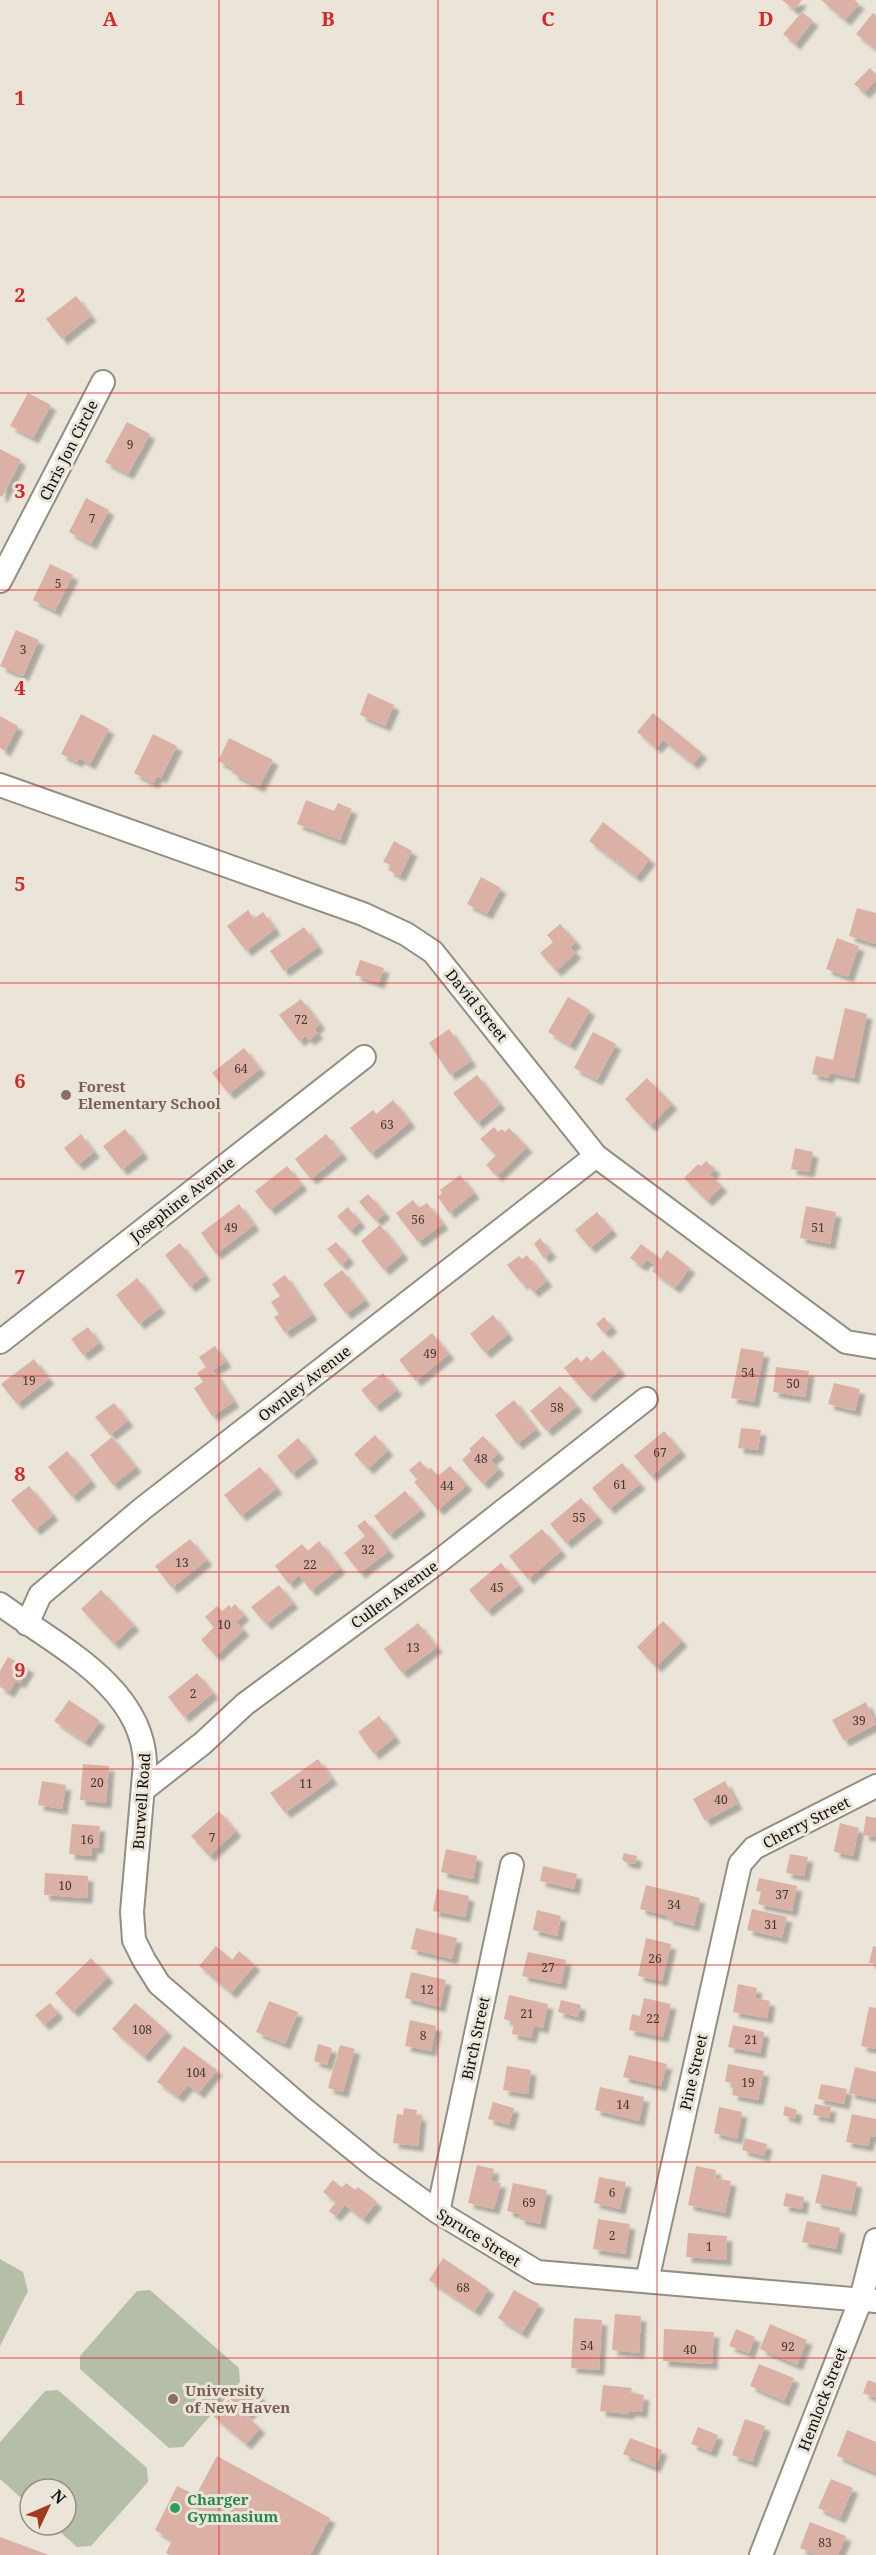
<svg xmlns="http://www.w3.org/2000/svg" width="876" height="2555" viewBox="0 0 876 2555" font-family="'Noto Serif',serif">
<style>
.green{fill:#b5bfa7}
.building{fill:#dbb1a5;filter:url(#shadow)}
.lines{fill:none;stroke-linecap:round;stroke-linejoin:round}
.minor-casing{stroke:#938e82;stroke-width:26}
.minor{stroke:#fff;stroke-width:22}
.grid{fill:none;stroke:#d62828;stroke-width:1.5;stroke-opacity:0.55}
.education-dot{fill:#8d6e63;stroke:#ebe5d9;stroke-width:2}
.leisure-dot{fill:#2e9e5b;stroke:#ebe5d9;stroke-width:2}
.labels{text-anchor:middle;dominant-baseline:central;stroke-width:6;stroke-linejoin:round;paint-order:stroke}
.number-label{font-size:12px;fill:#433731}
.street-label{font-size:15px;fill:#100e0a;stroke:#ebe5d9}
.education-label{font-size:15px;font-weight:bold;fill:#785e54;stroke:#ebe5d9;text-anchor:start}
.leisure-label{font-size:15px;font-weight:bold;fill:#27864d;stroke:#ebe5d9;text-anchor:start}
.grid-label{font-size:20px;text-anchor:middle;font-weight:bold;fill:#d62828;stroke:#ebe5d9;stroke-width:6;stroke-linejoin:round;paint-order:stroke}
</style>
<defs>
<filter id="shadow"><feDropShadow dx="5.5" dy="5.5" stdDeviation="1.5" flood-color="#0004"/></filter>
</defs>
<rect width="100%" height="100%" fill="#ebe5d9"/>
<path class="green" d="M0 2259 23 2272 28 2291 0 2346Z
M150 2290 239 2368 240 2382 183 2447 169 2448 80 2369V2356L137 2291Z
M58 2390 147 2468 148 2482 91 2546 77 2547 52 2525H66V2489H30V2506L0 2479V2442L45 2391Z"/>
<path class="building" d="M782 0H802L794 10Z
M821 0H855L859 4 845 20Z
M802 12 813 21 795 44 783 34Z
M873 13 876 15V50L856 34Z
M870 68 876 74V81L864 93 854 84Z
M76 296 91 316 62 339 46 319Z
M28 393 51 405 33 438 10 426Z
M127 422 150 434 128 474 105 462Z
M0 449 21 460 2 497 0 496Z
M86 498 109 510 91 544 69 532Z
M50 564 73 575 55 611 33 600Z
M16 630 39 640 23 676 0 666Z
M368 693 394 705 385 726 360 715Z
M653 713 702 753 693 764 663 740 656 748 637 732Z
M81 714 109 729 90 764 79 758 77 762 61 754Z
M0 716 18 726 5 751 0 748Z
M153 734 177 746 161 778 157 776 153 783 134 773Z
M229 738 273 760 259 787 232 773 234 769 218 761Z
M306 800 334 811 338 803 352 809 340 840 297 824Z
M603 822 650 859 636 877 589 841Z
M394 841 412 851 400 876 388 870 391 865 383 862Z
M481 877 501 888 487 914 467 904Z
M857 908 876 913V944L849 936Z
M248 910 254 919 263 912 275 929 246 951 227 926Z
M560 924 576 942 570 947 576 953 556 971 540 953 553 942 547 935Z
M304 927 318 947 284 971 270 951Z
M837 938 859 946 848 977 826 969Z
M360 960 384 968 379 983 355 975Z
M568 997 590 1010 570 1045 548 1032Z
M301 999 320 1024 314 1029 318 1033 309 1040 305 1036 299 1041 279 1015Z
M845 1008 867 1014 854 1078 830 1073 828 1078 812 1074 816 1056 833 1060Z
M449 1029 471 1061 450 1075 429 1043Z
M593 1032 616 1044 597 1080 574 1068Z
M244 1048 260 1069 229 1094 212 1073Z
M477 1075 500 1104 477 1123 453 1093Z
M647 1078 672 1104 650 1126 625 1099Z
M393 1100 410 1122 371 1154 350 1128 373 1110 376 1114Z
M494 1127 498 1132 502 1129 505 1132 509 1128 527 1147 497 1176 486 1165 496 1155 480 1139Z
M125 1129 143 1153 122 1170 103 1146Z
M81 1134 94 1152 78 1165 64 1148Z
M326 1134 342 1154 311 1179 295 1159Z
M795 1148 813 1152 809 1172 791 1169Z
M706 1161 715 1169 710 1175 722 1186 707 1201 684 1178 698 1164 701 1166Z
M287 1166 302 1185 270 1210 255 1191Z
M460 1175 474 1193 449 1213 438 1197 442 1193 440 1190Z
M368 1194 385 1213 376 1221 359 1202Z
M413 1200 419 1208 427 1203 443 1224 418 1242 396 1213Z
M239 1204 254 1225 216 1254 201 1233Z
M806 1206 836 1212 830 1244 800 1238Z
M348 1207 360 1222 350 1231 337 1216Z
M597 1212 612 1230 590 1248 575 1230Z
M380 1225 403 1254 384 1270 361 1241Z
M540 1238 551 1252 544 1258 534 1244Z
M336 1242 349 1258 341 1265 327 1249Z
M180 1243 205 1275 190 1287 165 1255Z
M641 1244 661 1259 667 1250 690 1268 675 1288 652 1271 656 1266 647 1260 641 1266 630 1258Z
M527 1255 547 1281 533 1292 525 1282 522 1284 507 1265 519 1256 522 1259Z
M342 1270 365 1300 346 1314 323 1284Z
M285 1275 312 1315 285 1333 274 1317 279 1314 271 1302 280 1296 272 1284Z
M137 1278 160 1308 139 1324 116 1295Z
M493 1315 508 1334 485 1353 470 1334Z
M604 1317 612 1327 604 1333 596 1324Z
M88 1327 99 1343 83 1355 71 1339Z
M432 1333 449 1354 416 1381 399 1360Z
M215 1346 226 1362 213 1370 234 1402 212 1416 194 1388 203 1382 197 1373 206 1367 199 1357Z
M741 1348 764 1352 754 1402 731 1398Z
M603 1350 620 1370 589 1397 564 1368 577 1357 581 1362 587 1356 591 1361Z
M34 1359 49 1379 17 1404 1 1384Z
M776 1367 809 1371 805 1397 773 1392Z
M383 1373 397 1390 375 1407 361 1390Z
M834 1383 860 1389 855 1411 828 1404Z
M560 1386 577 1406 547 1431 530 1411Z
M514 1400 536 1429 517 1444 495 1415Z
M114 1403 128 1421 110 1435 95 1417Z
M741 1428 761 1430 758 1450 738 1448Z
M664 1431 681 1451 651 1476 634 1456Z
M375 1435 388 1450 368 1469 354 1454Z
M483 1436 499 1453 491 1460 499 1469 483 1484 462 1460 471 1451 469 1449Z
M112 1437 136 1467 113 1485 90 1455Z
M298 1438 313 1457 292 1474 277 1456Z
M67 1451 91 1481 72 1497 48 1467Z
M420 1461 428 1470 417 1479 409 1470Z
M622 1463 640 1484 609 1509 592 1488Z
M450 1466 467 1485 438 1510 414 1482 431 1468 438 1476Z
M260 1467 277 1488 241 1516 224 1495Z
M29 1486 53 1515 35 1530 11 1500Z
M405 1491 421 1510 389 1535 374 1516Z
M581 1498 598 1517 566 1543 550 1524Z
M365 1520 389 1551 360 1573 344 1553 365 1536 357 1526Z
M542 1529 561 1551 528 1579 509 1556Z
M190 1539 207 1560 172 1588 155 1566Z
M319 1541 340 1568 311 1591 299 1575 289 1584 275 1566 302 1544 308 1551Z
M501 1563 519 1585 487 1611 469 1590Z
M279 1585 293 1603 266 1624 251 1607Z
M101 1590 134 1625 114 1644 81 1609Z
M235 1604 244 1615 236 1622 244 1630 216 1656 201 1640 214 1627 205 1617 217 1606 222 1611 229 1605 231 1608Z
M663 1621 682 1641 656 1667 637 1647Z
M418 1623 437 1647 402 1673 384 1649Z
M8 1657 29 1668 20 1683 16 1681 9 1692 0 1687V1671Z
M197 1673 213 1693 184 1717 168 1697Z
M69 1700 100 1721 85 1742 54 1721Z
M866 1702 876 1724 844 1741 832 1720Z
M379 1716 395 1737 374 1754 358 1732Z
M318 1759 332 1779 285 1813 270 1793Z
M83 1764 109 1766 106 1803 80 1800Z
M42 1781 66 1785 62 1809 38 1805Z
M725 1781 737 1804 705 1821 693 1799Z
M219 1811 236 1831 209 1856 191 1836Z
M866 1816 876 1818V1837L863 1835Z
M840 1823 859 1828 853 1856 835 1852 834 1850Z
M72 1824 100 1826 98 1848H92L91 1856 69 1854Z
M446 1849 477 1856 473 1879 441 1872Z
M624 1853 637 1856 635 1864 625 1862 622 1859Z
M790 1854 808 1857 804 1876 786 1873Z
M543 1866 577 1874 574 1889 540 1881Z
M45 1873 88 1876 87 1898 44 1895Z
M759 1878 797 1886 792 1911 758 1904 761 1892 756 1891Z
M646 1885 700 1898 694 1926 667 1919 668 1916 640 1909Z
M437 1889 469 1896 465 1917 433 1911Z
M752 1909 787 1917 782 1938 747 1930Z
M537 1910 561 1916 557 1936 533 1930Z
M416 1928 457 1938 452 1959 411 1949Z
M646 1938 671 1944 662 1981 638 1976Z
M216 1946 232 1960 239 1951 255 1965 231 1993 199 1966Z
M873 1946 876 1947V1964L869 1963Z
M528 1952 566 1960 561 1984 522 1976Z
M91 1958 108 1977 73 2012 55 1993Z
M411 1972 446 1980 440 2007 405 1998Z
M738 1984 757 1988 755 1998 770 2001 767 2018 733 2012Z
M509 1995 548 2004 543 2028 534 2026 531 2038 512 2034 514 2022 504 2019Z
M644 1998 671 2004 663 2037 629 2030 632 2014 640 2016Z
M561 2000 581 2005 578 2017 558 2012Z
M269 2001 298 2012 285 2044 256 2032Z
M50 2003 58 2013 44 2025 35 2015Z
M135 2003 167 2031 144 2057 112 2029Z
M869 2007 876 2008V2049L861 2046Z
M410 2020 436 2026 431 2051 405 2046Z
M733 2025 764 2032 760 2053 728 2047Z
M318 2044 332 2048 327 2065 314 2061Z
M340 2045 355 2049 343 2092 328 2088Z
M184 2046 217 2070 199 2093 188 2085 178 2097 157 2082Z
M629 2055 667 2064 661 2086 623 2077Z
M728 2064 764 2071 758 2100 732 2095 734 2083 725 2082Z
M507 2066 531 2070 528 2094 503 2090Z
M855 2067 876 2072V2099L849 2093Z
M821 2084 847 2089 844 2104 818 2099Z
M600 2087 644 2097 639 2121 595 2110Z
M493 2102 514 2108 509 2125 488 2119Z
M815 2104 831 2107 829 2118 813 2115Z
M785 2106 797 2110 795 2119 783 2115Z
M719 2107 742 2112 737 2139 714 2133Z
M404 2108 417 2110 416 2115 421 2116 418 2146 393 2143 397 2114 403 2115Z
M852 2114 876 2119V2137L870 2136 868 2146 846 2142Z
M745 2138 767 2144 764 2156 742 2150Z
M477 2165 494 2169 491 2181 501 2183 494 2209 468 2203Z
M696 2166 716 2170 715 2178 731 2181 725 2213 688 2205Z
M822 2174 857 2182 851 2211 815 2203Z
M599 2177 626 2182 620 2209 594 2203Z
M333 2180 342 2188 346 2183 355 2190 358 2187 377 2202 363 2219 345 2205 335 2216 329 2211 336 2202 323 2192Z
M513 2183 547 2190 540 2224 519 2219 520 2214 507 2211Z
M786 2193 804 2197 802 2209 783 2206Z
M598 2219 630 2224 625 2254 593 2249Z
M807 2221 840 2228 836 2249 802 2242Z
M688 2233 727 2236 726 2260 686 2257Z
M443 2258 489 2289 475 2311 429 2280Z
M514 2290 539 2304 522 2333 498 2318Z
M615 2314 641 2316 639 2353 612 2350Z
M574 2318 602 2320 599 2370 571 2368Z
M770 2324 807 2340 797 2365 760 2349Z
M664 2329 714 2332 712 2364 663 2361Z
M736 2329 755 2337 749 2353 729 2346Z
M759 2364 794 2378 784 2401 750 2386Z
M868 2380 876 2383V2398L863 2393Z
M245 2382 262 2398 247 2415 230 2399Z
M603 2385 632 2388 631 2393 644 2395 642 2412 629 2411V2414L600 2411Z
M228 2400 260 2428 246 2444 213 2416Z
M745 2419 765 2426 752 2462 732 2455Z
M698 2427 718 2435 711 2452 691 2444Z
M847 2430 876 2442V2473L837 2456Z
M630 2438 662 2450 655 2467 623 2454Z
M217 2456 330 2518 310 2555H170L166 2553 172 2540 155 2530 177 2486 196 2495Z
M831 2479 853 2488 840 2518 818 2508Z
M810 2522 846 2536 838 2555H817L800 2548Z
M0 2537 49 2555H0Z"/>
<g class="lines">
<defs>
<path id="minor" d="M0 581 103 382
M0 785 363 914 406 934 433 952 596 1156 846 1342 876 1347
M0 1342 364 1057
M0 1604C54 1644 143 1686 145 1763L132 1912 134 1940 144 1960 159 1984 304 2109 374 2166 438 2212 537 2272 876 2301
M27 1624 40 1595 142 1509 596 1156
M143 1790 203 1743 245 1704 438 1562 646 1399
M438 2212 512 1865
M647 2281 740 1864 754 1848 876 1786
M761 2555 861 2299 876 2240"/>
</defs>
<use href="#minor" class="minor-casing"/>
<use href="#minor" class="minor"/>
</g>
<path class="grid" d="M219 0V2555M438 0V2555M657 0V2555M0 197H876M0 393H876M0 590H876M0 786H876M0 983H876M0 1179H876M0 1376H876M0 1572H876M0 1769H876M0 1965H876M0 2162H876M0 2358H876"/>
<g class="education-dot">
<circle cx="66" cy="1095" r="6"/>
<circle cx="173" cy="2399" r="6"/>
</g>
<circle class="leisure-dot" cx="175" cy="2508" r="6"/>
<g class="labels">
<g class="number-label">
<text x="130" y="444">9</text>
<text x="92" y="518">7</text>
<text x="58" y="583">5</text>
<text x="23" y="649">3</text>
<text x="301" y="1019">72</text>
<text x="241" y="1068">64</text>
<text x="387" y="1124">63</text>
<text x="418" y="1219">56</text>
<text x="231" y="1227">49</text>
<text x="818" y="1227">51</text>
<text x="430" y="1353">49</text>
<text x="748" y="1372">54</text>
<text x="29" y="1380">19</text>
<text x="793" y="1383">50</text>
<text x="557" y="1407">58</text>
<text x="660" y="1452">67</text>
<text x="481" y="1458">48</text>
<text x="620" y="1484">61</text>
<text x="447" y="1485">44</text>
<text x="579" y="1517">55</text>
<text x="368" y="1549">32</text>
<text x="182" y="1562">13</text>
<text x="310" y="1564">22</text>
<text x="497" y="1587">45</text>
<text x="224" y="1624">10</text>
<text x="413" y="1647">13</text>
<text x="193" y="1693">2</text>
<text x="859" y="1720">39</text>
<text x="97" y="1782">20</text>
<text x="306" y="1783">11</text>
<text x="721" y="1799">40</text>
<text x="212" y="1837">7</text>
<text x="87" y="1839">16</text>
<text x="65" y="1885">10</text>
<text x="782" y="1894">37</text>
<text x="674" y="1904">34</text>
<text x="771" y="1924">31</text>
<text x="655" y="1958">26</text>
<text x="548" y="1967">27</text>
<text x="427" y="1989">12</text>
<text x="527" y="2013">21</text>
<text x="653" y="2018">22</text>
<text x="142" y="2029">108</text>
<text x="423" y="2035">8</text>
<text x="751" y="2039">21</text>
<text x="196" y="2072">104</text>
<text x="748" y="2082">19</text>
<text x="623" y="2104">14</text>
<text x="612" y="2192">6</text>
<text x="529" y="2202">69</text>
<text x="612" y="2235">2</text>
<text x="709" y="2246">1</text>
<text x="463" y="2287">68</text>
<text x="587" y="2345">54</text>
<text x="788" y="2346">92</text>
<text x="690" y="2349">40</text>
<text x="825" y="2542">83</text>
</g>
<g class="street-label">
<text transform="translate(68 450) rotate(-63)">Chris Jon Circle</text>
<text transform="translate(477 1005) rotate(51)">David Street</text>
<text transform="translate(182 1199) rotate(-38)">Josephine Avenue</text>
<text transform="translate(304 1383) rotate(-38)">Ownley Avenue</text>
<text transform="translate(394 1594) rotate(-36)">Cullen Avenue</text>
<text transform="translate(141 1801) rotate(-86)">Burwell Road</text>
<text transform="translate(806 1822) rotate(-27)">Cherry Street</text>
<text transform="translate(475 2038) rotate(-78)">Birch Street</text>
<text transform="translate(693 2072) rotate(-77)">Pine Street</text>
<text transform="translate(479 2237) rotate(32)">Spruce Street</text>
<text transform="translate(822 2399) rotate(-69)">Hemlock Street</text>
</g>
<g class="education-label">
<text x="78" y="1086">Forest<tspan x="78" dy="17">Elementary School</tspan></text>
<text x="185" y="2390">University<tspan x="185" dy="17">of New Haven</tspan></text>
</g>
<g class="leisure-label">
<text x="187" y="2499">Charger<tspan x="187" dy="17">Gymnasium</tspan></text>
</g>
</g>
<g class="grid-label">
<text x="110" y="26">A</text>
<text x="328" y="26">B</text>
<text x="548" y="26">C</text>
<text x="766" y="26">D</text>
<text x="20" y="105">1</text>
<text x="20" y="302">2</text>
<text x="20" y="498">3</text>
<text x="20" y="695">4</text>
<text x="20" y="891">5</text>
<text x="20" y="1088">6</text>
<text x="20" y="1284">7</text>
<text x="20" y="1481">8</text>
<text x="20" y="1677">9</text>
</g>
<g transform="translate(48 2507) rotate(46)"><circle r="28" fill="#ebe5d9" stroke="#938f86" stroke-width="1.5"/>
<path d="M0-4.5L10 22L0 15L-10 22Z" fill="#a23a1b"/>
<text y="-9" font-size="16" font-weight="bold" text-anchor="middle" fill="#100e0a">N</text>
</g>
</svg>
